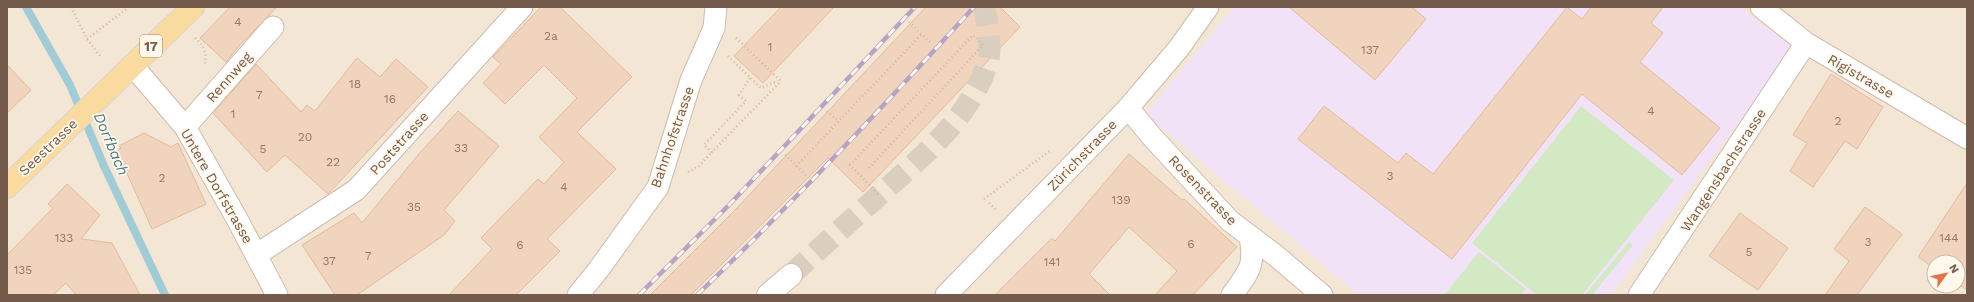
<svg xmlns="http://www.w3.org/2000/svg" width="1974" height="302" viewBox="0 0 1974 302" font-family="'Work Sans',sans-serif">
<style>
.residential{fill:#f3e6d4;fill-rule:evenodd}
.education{fill:#f1e2f8}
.green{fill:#d2e9c4}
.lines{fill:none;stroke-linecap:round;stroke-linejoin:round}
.stream{stroke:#a0ccd7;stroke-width:8}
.building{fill:#f1d4bd;stroke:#e3bb9e}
.secondary-tunnel{stroke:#dacebe;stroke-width:22;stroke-dasharray:22 11;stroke-linecap:butt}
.street-casing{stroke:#cdbcac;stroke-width:23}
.secondary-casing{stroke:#d2beac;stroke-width:24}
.primary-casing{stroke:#dbd4d0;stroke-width:24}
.path{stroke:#d6b7a0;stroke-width:2.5;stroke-dasharray:1 3;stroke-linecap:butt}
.street{stroke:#fff;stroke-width:21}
.secondary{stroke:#fff;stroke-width:22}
.primary{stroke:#f9db9f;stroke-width:22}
.rail-casing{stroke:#b7a4c5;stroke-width:4.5}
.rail{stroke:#fff8eb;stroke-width:3;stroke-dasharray:9;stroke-linecap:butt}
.labels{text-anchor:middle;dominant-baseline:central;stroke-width:3.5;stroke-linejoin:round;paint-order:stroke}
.number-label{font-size:12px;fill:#937968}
.shield{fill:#fff8eb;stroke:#9e8a7b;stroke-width:1}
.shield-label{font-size:13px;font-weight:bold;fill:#745b4b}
.street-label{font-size:14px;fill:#745b4b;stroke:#fff8eb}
.water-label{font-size:15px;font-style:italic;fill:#457a87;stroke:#fff8eb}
</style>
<rect width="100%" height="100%" fill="#fcf4e5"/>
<path class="residential" d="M7 7H1967V295H7ZM1934 262H1958V286H1934Z"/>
<path class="education" d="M1234 7H1740L1793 48 1611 295H1359L1145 114Z"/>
<path class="green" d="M1581 106 1674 180 1582 295H1537L1472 243Z
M1629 242 1633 245 1592 295H1585Z
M1479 252 1526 289 1521 295H1444Z"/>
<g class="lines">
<path class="stream" d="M26 7 70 85 104 166 165 295"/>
</g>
<path class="building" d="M230 7H277L239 46 226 62 200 38Z
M541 7H560L632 77 577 132 616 169 547 239 560 251 516 295H449L492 249 481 238 538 179 544 184 564 162 539 137 577 98 544 65 505 104 483 83 501 64 493 57Z
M781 7H834L763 83 734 56Z
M926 7H1000L1020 27 863 192 828 158 691 295H650L735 210Z
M1289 7H1412L1426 19 1375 80Z
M1567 7 1582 19 1591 7H1663L1651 23 1663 33 1640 62 1720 128 1682 175 1582 94 1452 259 1298 139 1324 106 1398 163 1406 153 1433 174Z
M357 58 380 77 396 59 428 87 328 194 285 155 267 172 213 113 256 64 301 112 307 105 315 111Z
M7 65 31 90 7 113Z
M1831 74 1883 107 1857 149 1845 141 1813 187 1790 171 1807 143 1793 135Z
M458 111 499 146 444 210 455 221 444 235 357 295H335L302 245 354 213 362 223 418 155Z
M144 133 171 147 178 143 206 204 152 229 117 151 121 148 119 146Z
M1129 154 1182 200 1184 199 1237 247 1193 295H1155L1177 271 1129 227 1089 274 1110 295H995L1052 238 1055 241Z
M1967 183V290L1958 284V262H1934V268L1918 257Z
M67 184 100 215 81 239 112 243 140 295H76L66 283 53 295H7V255L53 208 48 204Z
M1865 207 1902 234 1857 295H1825L1849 261 1834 249Z
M1740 213 1788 248 1758 290 1709 256Z"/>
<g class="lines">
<path class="secondary-tunnel" d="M791 275C819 249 848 223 876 198 919 159 971 119 988 61 992 47 987 21 984 7"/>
<defs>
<path id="street" d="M1761 7 1806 43 1967 138
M132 65 185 127 237 219 277 295
M1128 108 1153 138 1230 221 1275 255 1322 295
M185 127 273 27
M256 255 356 190 522 7
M578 295 599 269 658 187 691 80 714 28 716 7
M946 295 1128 108 1179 48 1208 7
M1232 295C1250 270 1255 267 1250 236
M1639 295 1806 43"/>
<path id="secondary" d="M768 295 791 275"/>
<path id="primary" d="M7 187 193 7"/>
</defs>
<use href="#street" class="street-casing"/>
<use href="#secondary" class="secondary-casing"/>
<use href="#primary" class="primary-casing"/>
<path class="path" d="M71 7 87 39 100 56
M1121 7H1122
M909 22 931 43
M195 38C204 46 208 54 204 66
M736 38 781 81
M87 39 129 7
M728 56 761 88 778 81
M750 78 739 95 746 101 704 145 712 152 781 81
M827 111 839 122
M785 155 806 175
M796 166 922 34
M869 168 983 45 973 35 850 165 879 195
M688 172 699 166 712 152
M984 199 1051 150
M989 203 996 210"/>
<use href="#street" class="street"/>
<use href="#secondary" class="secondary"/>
<use href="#primary" class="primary"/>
<defs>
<path id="rail" d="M639 295 730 204 915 7
M697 295C793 203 884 106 974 7"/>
</defs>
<use href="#rail" class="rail-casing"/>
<use href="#rail" class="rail"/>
</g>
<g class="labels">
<g class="number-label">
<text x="238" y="22">4</text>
<text x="551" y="36">2a</text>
<text x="770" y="47">1</text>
<text x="1370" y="50">137</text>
<text x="355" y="84">18</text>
<text x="259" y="95">7</text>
<text x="390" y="99">16</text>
<text x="1651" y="111">4</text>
<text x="233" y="114">1</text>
<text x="1838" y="121">2</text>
<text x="305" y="137">20</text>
<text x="461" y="148">33</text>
<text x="263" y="149">5</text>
<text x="333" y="162">22</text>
<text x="1390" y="176">3</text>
<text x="162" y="178">2</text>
<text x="564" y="187">4</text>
<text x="1121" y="200">139</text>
<text x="414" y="207">35</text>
<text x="64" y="238">133</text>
<text x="1949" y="238">144</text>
<text x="1868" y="242">3</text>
<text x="1191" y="244">6</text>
<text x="520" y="245">6</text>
<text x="1749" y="252">5</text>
<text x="368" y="256">7</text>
<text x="329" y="261">37</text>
<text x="1052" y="262">141</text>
<text x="23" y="270">135</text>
</g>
<rect class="shield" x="140" y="35" width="22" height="22" rx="3"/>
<g class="shield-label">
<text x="151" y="46">17</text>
</g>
<g class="street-label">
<text transform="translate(1861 76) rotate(30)">Rigistrasse</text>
<text transform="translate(229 77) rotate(-49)">Rennweg</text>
<text transform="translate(672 137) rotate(-71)">Bahnhofstrasse</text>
<text transform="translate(399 143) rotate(-48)">Poststrasse</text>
<text transform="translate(48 147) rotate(-44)">Seestrasse</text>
<text transform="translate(1082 155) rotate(-46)">Zürichstrasse</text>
<text transform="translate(1723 170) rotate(-57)">Wangensbachstrasse</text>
<text transform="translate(217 186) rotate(60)">Untere Dorfstrasse</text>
<text transform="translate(1203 190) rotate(46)">Rosenstrasse</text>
</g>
<g class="water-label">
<text transform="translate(111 144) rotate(67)">Dorfbach</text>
</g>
</g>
<rect width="1974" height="302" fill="none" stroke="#745b4b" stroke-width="16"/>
<g transform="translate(1946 274) rotate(57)"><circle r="19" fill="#fff8eb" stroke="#c7b9ab"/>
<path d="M0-3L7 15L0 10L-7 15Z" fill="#e4734c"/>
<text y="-6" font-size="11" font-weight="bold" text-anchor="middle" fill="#745b4b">N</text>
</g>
</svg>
